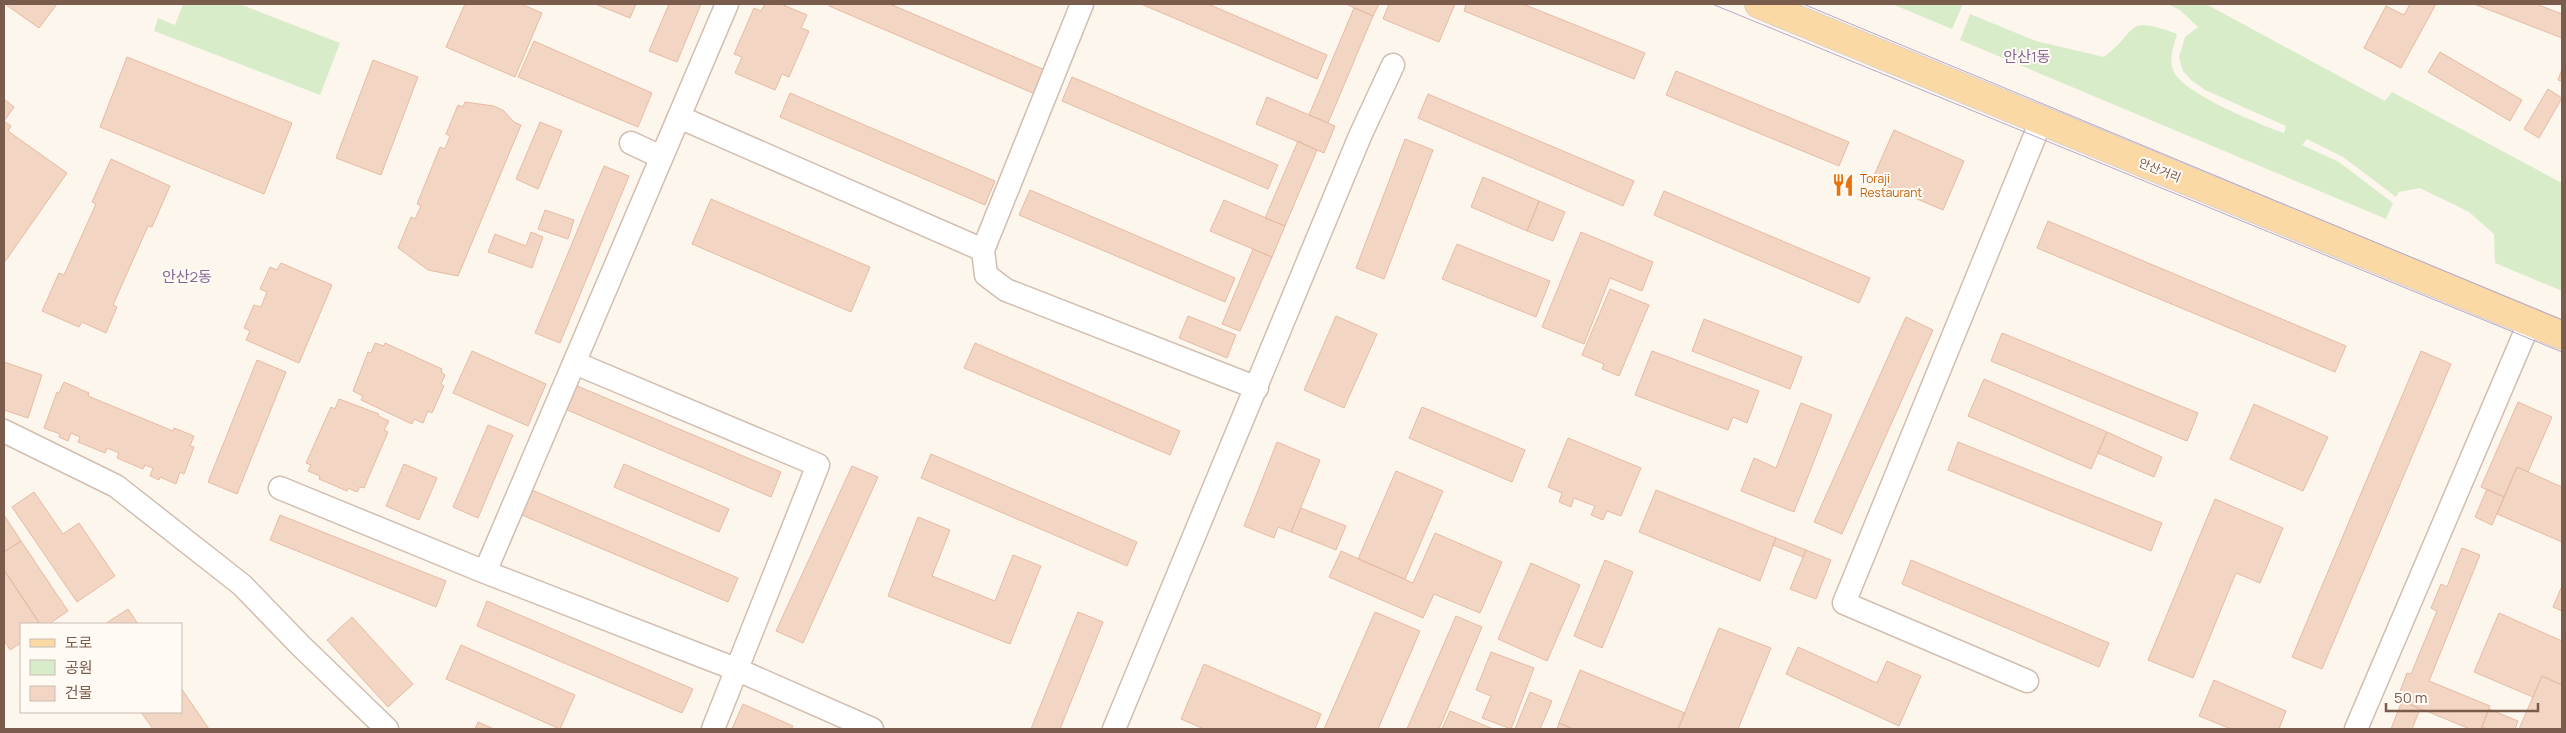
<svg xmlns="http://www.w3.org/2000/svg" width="2566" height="733" viewBox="0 0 2566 733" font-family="Manrope,'Noto Sans KR',sans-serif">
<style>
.green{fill:#d8ecc9}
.building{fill:#f3d5c3;stroke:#e6bba3}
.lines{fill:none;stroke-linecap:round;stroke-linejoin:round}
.minor-casing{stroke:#d1beb0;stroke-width:25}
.major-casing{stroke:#dad1cd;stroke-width:30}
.minor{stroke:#fff;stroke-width:22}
.major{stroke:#fbd9a5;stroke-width:28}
.tram{stroke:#b9a8c9;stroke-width:1}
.labels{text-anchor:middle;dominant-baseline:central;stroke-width:4;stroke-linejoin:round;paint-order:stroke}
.street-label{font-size:12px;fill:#7a5c4d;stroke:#fffaf3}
.food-label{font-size:12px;fill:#c56008;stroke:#fffaf3;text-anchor:start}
.quarter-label{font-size:15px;fill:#846695;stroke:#fffaf3}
</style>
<rect width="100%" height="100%" fill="#fdf6ec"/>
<path class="green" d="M183 4H239L340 43 320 95 154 31 158 18 175 25Z
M1892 4H1963L1952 29Z
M2168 4H2206L2385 101 2392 92 2562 183V291L2495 263 2494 234 2469 212 2420 188 2399 192 2396 197 2343 157 2307 139 2302 145 2339 162 2393 203 2386 219 1960 40 1970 14 2036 41 2104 57C2140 30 2123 14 2177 34 2174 46 2168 60 2174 72 2183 93 2261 125 2284 133L2286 126 2205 90 2191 80 2183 71 2179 57 2185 37 2198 27 2180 10Z"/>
<path class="building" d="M5 4H57L39 28Z
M465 4H521L542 13 515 77 446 47Z
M595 4H636L630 18Z
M669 4H701L677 62 649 51Z
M765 4H781L807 15 801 28 809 31 789 77 782 74 775 90 735 73 742 57 734 54 754 8 761 11Z
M830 4H890L1045 70 1035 94 829 6Z
M1141 4H1208L1327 55 1317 79Z
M1346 4H1379L1373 16Z
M1389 4H1455L1439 42 1383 19Z
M1466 4H1523L1645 53 1634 79 1464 11Z
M2410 4H2436L2401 68 2364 48 2386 6 2404 15Z
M2474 4H2536L2562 14V38Z
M1354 8 1373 16 1328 123 1309 115Z
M534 41 652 93 638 127 518 77Z
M2440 52 2522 100 2510 121 2428 72Z
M127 57 292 123 264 194 100 127Z
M373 60 418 77 381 175 336 158Z
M2562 69V81L2558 80Z
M1676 71 1849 142 1839 166 1666 95Z
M1072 77 1278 165 1268 189 1062 101Z
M2548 89 2562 98 2539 138 2524 129Z
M790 93 995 181 985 205 780 117Z
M1428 94 1634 181 1623 206 1418 118Z
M1267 97 1335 126 1324 153 1256 124Z
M4 99 14 107 4 121 11 126 8 131 67 173 4 263Z
M465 102 494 106 504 111 514 122 521 125 458 276 428 270 398 248 411 217 415 219 421 206 417 204 440 147 445 149 450 136 446 134 458 105 463 107Z
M540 122 562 131 538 189 516 179Z
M1894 130 1964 161 1943 210 1872 180Z
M1405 139 1433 150 1384 279 1356 268Z
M1298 141 1317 150 1285 226 1265 218Z
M111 159 170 186 152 227 148 226 113 305 117 307 106 333 82 322 79 327 42 311 59 273 64 275 96 204 92 202Z
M604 166 629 176 560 343 535 333Z
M1483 177 1539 201 1527 231 1471 207Z
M1030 190 1235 278 1225 302 1019 215Z
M1664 191 1870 278 1859 303 1654 215Z
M711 199 870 267 851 312 692 244Z
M1224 200 1285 226 1272 257 1210 231Z
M1539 201 1565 212 1553 241 1527 231Z
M545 210 574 220 568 239 538 229Z
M2048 221 2346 346 2335 372 2037 248Z
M531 232 543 237 532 268 488 252 495 234 526 246Z
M1581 232 1653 262 1642 291 1610 278 1584 344 1542 327Z
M1457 244 1550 281 1536 317 1442 279Z
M1253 249 1272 257 1240 331 1222 324Z
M281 263 332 285 299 363 246 340 250 331 244 328 254 305 261 307 267 292 260 289 270 267 277 270Z
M1610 289 1649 305 1619 376 1602 369 1604 364 1582 355Z
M1188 316 1236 335 1227 358 1179 338Z
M1336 316 1377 334 1344 408 1304 390Z
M1906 317 1933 330 1842 534 1814 522Z
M1704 319 1802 357 1790 389 1692 351Z
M2002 333 2198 413 2187 441 1991 361Z
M375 343 384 346 385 343 442 369 441 372 445 375 441 384 444 386 432 413 428 411 423 423 414 419 412 424 361 400 363 396 353 391 368 352 371 353Z
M975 343 1180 431 1170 455 964 368Z
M472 351 546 384 528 426 453 393Z
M1652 351 1759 391 1747 423 1733 417 1728 430 1635 395Z
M2421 351 2451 364 2322 669 2292 657Z
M257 360 286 372 237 494 208 482Z
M4 362 42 375 28 418 4 410Z
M1984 379 2107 432 2091 469 1968 416Z
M64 382 89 393 88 396 173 431 174 428 194 436 190 446 194 447 184 474 180 472 176 484 160 477 159 480 150 476 153 468 145 465 143 469 117 458 119 453 107 448 105 453 78 442 80 437 71 433 68 441 59 437 60 434 44 428 57 392 59 393Z
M575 385 781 472 771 497 565 409Z
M339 399 379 414 378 416 389 421 384 430 388 432 364 488 360 487 357 492 348 488 347 491 319 479 320 476 308 471 311 465 306 463 331 407 335 409Z
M2518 402 2552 417 2528 472 2517 467 2504 497 2481 487Z
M1801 403 1832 415 1794 512 1741 491 1754 458 1776 468Z
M2254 404 2328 437 2303 491 2230 459Z
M1422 407 1525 450 1512 482 1409 438Z
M488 425 513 435 478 518 453 507Z
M2107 432 2162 457 2154 477 2098 453Z
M1568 438 1641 468 1621 516 1607 511 1603 520 1591 515 1595 506 1574 498 1571 507 1559 502 1562 493 1548 487Z
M1277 442 1320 460 1291 532 1278 527 1274 538 1244 526Z
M1958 442 2162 523 2151 551 1948 470Z
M931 454 1137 542 1127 566 921 478Z
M404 464 437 478 419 520 386 506Z
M624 464 729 509 719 532 614 487Z
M852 466 878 477 803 643 776 631Z
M2517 467 2562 487V542L2497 514Z
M1396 471 1443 491 1405 579 1358 559Z
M2487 489 2504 497 2492 525 2475 517Z
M532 490 738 578 728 602 522 515Z
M1656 490 1776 538 1760 581 1639 532Z
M34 492 63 534 79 523 115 576 77 602 12 507Z
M2215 499 2283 528 2260 583 2236 573 2193 678 2148 660Z
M1301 508 1346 526 1336 550 1291 532Z
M4 515 21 541 4 552Z
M280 515 446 581 436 607 270 540Z
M918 517 950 530 932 576 995 601 1013 555 1041 566 1010 644 888 596Z
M1435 533 1502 562 1480 613 1434 594 1423 618 1329 577 1341 551 1413 583Z
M1776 538 1806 550 1803 557 1773 545Z
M21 541 68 611 49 624H40L4 570V552Z
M2462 548 2480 555 2429 681 2490 706 2481 729H2470L2397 699 2407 673 2411 674 2437 611 2431 608 2441 584 2447 587Z
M1806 550 1831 560 1816 599 1790 589Z
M1605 560 1633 572 1602 648 1574 636Z
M1911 560 2109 643 2099 667 1902 584Z
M1531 563 1580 585 1547 661 1498 639Z
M4 570 40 624H21V643L10 650 4 640Z
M2562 586V611L2553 607Z
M487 601 693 689 682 713 477 626Z
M128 609 138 624H105Z
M1078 612 1103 622 1060 729H1031Z
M1375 612 1420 631 1378 729H1324Z
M2499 613 2562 641V685L2542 676 2533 697 2474 672Z
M1456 616 1482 627 1439 729H1407Z
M352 617 413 684 388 707 327 640Z
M1719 628 1771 648 1738 729H1678Z
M461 645 575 695 560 729 446 679Z
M1798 647 1877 683 1887 661 1921 676 1899 726 1786 674Z
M1491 652 1534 668 1511 729 1482 718 1491 696 1476 690Z
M1204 664 1321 714 1315 729H1204L1181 719Z
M1580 670 1685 713 1678 729H1573L1559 723Z
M2542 676 2562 685V729H2519Z
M2214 680 2286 711 2279 729H2231L2199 716Z
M181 688 209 729H153L141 712H181Z
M1530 692 1552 701 1540 729H1515Z
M2402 701 2420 709 2412 729H2391Z
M743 704 793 726 791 729H732Z
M2489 709 2518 721 2515 729H2488L2482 727Z
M1450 711 1493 729H1442Z
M478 722 494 729H475Z
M1559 723 1573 729H1557Z"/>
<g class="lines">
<defs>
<path id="minor" d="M1082 4 983 250 986 275 1006 290 1257 388
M679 117 983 250
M631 143 661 157
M575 363 818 465 713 729
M4 431 116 486 242 585 301 646 387 729
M280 488 485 572 738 670 872 729
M485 572 727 4
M2027 681 1844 603 2041 121
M1114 729 1360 136 1393 65
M2356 729 2530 321"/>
<path id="major" d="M1759 4 2562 335"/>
</defs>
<use href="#minor" class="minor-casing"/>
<use href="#major" class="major-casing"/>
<use href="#minor" class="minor"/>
<use href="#major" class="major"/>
<path class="tram" d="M1712 4 2562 352
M1803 4 2562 320"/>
</g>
<defs>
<symbol id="restaurant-bare" viewBox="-9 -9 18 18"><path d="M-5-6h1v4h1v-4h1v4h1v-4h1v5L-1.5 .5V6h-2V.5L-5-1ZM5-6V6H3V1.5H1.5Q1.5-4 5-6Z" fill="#e8710a" stroke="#fffaf3" stroke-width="2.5" paint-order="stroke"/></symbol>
</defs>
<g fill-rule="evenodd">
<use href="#restaurant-bare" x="1827" y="169" width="32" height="32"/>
</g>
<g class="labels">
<g class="street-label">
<text transform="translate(2160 170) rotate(22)">안산거리</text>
</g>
<g class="food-label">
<text x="1860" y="178">Toraji<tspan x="1860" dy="14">Restaurant</tspan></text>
</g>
<g class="quarter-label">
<text x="2027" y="56">안산1동</text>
<text x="187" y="276">안산2동</text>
</g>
</g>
<rect width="2566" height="733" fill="none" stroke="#7a5c4d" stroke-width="10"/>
<rect x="20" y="623" width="162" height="90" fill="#fffaf3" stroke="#cabbb1"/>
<rect x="30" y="639" width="25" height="8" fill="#fbd9a5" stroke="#cabbb1"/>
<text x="65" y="648" font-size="15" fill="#7a5c4d">도로</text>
<rect x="30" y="660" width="25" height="15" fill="#d8ecc9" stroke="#cabbb1"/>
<text x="65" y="673" font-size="15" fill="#7a5c4d">공원</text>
<rect x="30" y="686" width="25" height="15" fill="#f3d5c3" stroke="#cabbb1"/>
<text x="65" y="698" font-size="15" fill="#7a5c4d">건물</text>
<path d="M2386 703v8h152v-8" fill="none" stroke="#7a5c4d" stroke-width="2.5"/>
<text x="2394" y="703" font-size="15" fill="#7a5c4d" stroke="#fffaf3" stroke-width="4" paint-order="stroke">50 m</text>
</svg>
